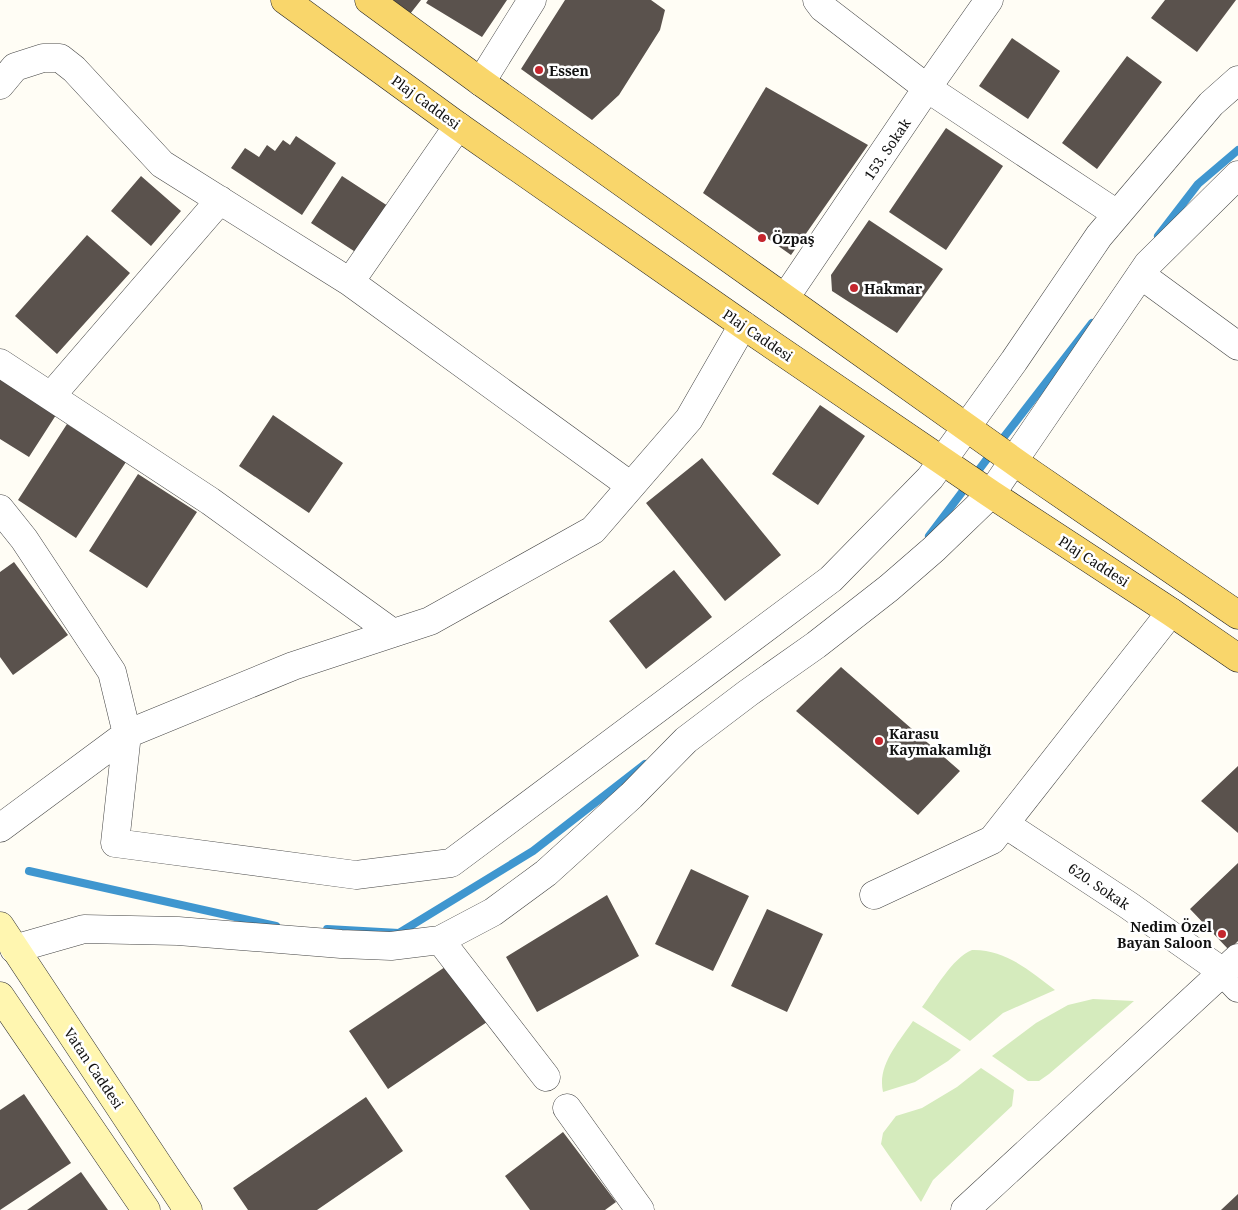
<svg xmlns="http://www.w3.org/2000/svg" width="1238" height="1210" viewBox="0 0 1238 1210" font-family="'Noto Serif',serif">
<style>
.green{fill:#d5ebbd}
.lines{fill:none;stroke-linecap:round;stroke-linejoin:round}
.stream{stroke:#3f96cf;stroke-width:8}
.building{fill:#5a524d}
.minor-casing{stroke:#444;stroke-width:29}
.tertiary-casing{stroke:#444;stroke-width:29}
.secondary-casing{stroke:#333;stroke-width:29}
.primary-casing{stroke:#222;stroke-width:29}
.minor{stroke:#fff;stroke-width:28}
.tertiary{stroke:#fff;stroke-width:28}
.secondary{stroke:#fff6b0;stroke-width:28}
.primary{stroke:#f9d66b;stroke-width:28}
.poi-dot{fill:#c4262e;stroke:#fff;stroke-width:2}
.labels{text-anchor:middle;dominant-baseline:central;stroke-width:5;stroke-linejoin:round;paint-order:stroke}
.poi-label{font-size:14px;font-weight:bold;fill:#111;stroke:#fff;text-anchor:start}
.street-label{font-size:14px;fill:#111;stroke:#fff}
</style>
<rect width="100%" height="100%" fill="#fffdf5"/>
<path class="green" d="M972 950C1005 949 1030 971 1055 990L1003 1013 970 1041 922 1007C935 990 952 958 972 950Z
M1093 999 1134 1001 1049 1074 1039 1081H1028L992 1056 1036 1023 1068 1005Z
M913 1021 961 1050 948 1061 915 1082 883 1092C877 1065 899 1042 913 1021Z
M981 1068 1014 1090 1012 1106 933 1180 921 1202 881 1144 883 1133 896 1116 922 1108 957 1087Z"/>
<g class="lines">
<path class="stream" d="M1158 236 1198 184 1238 150
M929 536 990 455 1092 323
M29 871 276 926
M327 929 399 933 533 851 645 764"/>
</g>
<path class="building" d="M391 0H421L410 14Z
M428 0H507L482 37 426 3Z
M565 0H651L665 10 660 30 619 95 592 120 521 69Z
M1165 0H1236L1197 52 1151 18Z
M1012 38 1060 71 1028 119 979 86Z
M1127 56 1162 82 1097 169 1062 143Z
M766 87 868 145 791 255 703 193Z
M946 128 1003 166 946 250 889 212Z
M296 136 336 163 302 215 231 168 245 148 259 157 267 145 275 151 283 140 290 145Z
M141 176 181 211 151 246 111 211Z
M342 176 388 206 357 253 311 223Z
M869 220 943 269 897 333 832 291 831 275Z
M87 235 130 273 57 354 15 316Z
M0 379 56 415 29 457 0 439Z
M820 405 865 436 818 505 772 474Z
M273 415 343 463 309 513 239 466Z
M67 424 126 462 76 538 18 500Z
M702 458 781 555 725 601 646 503Z
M138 474 197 512 147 588 89 551Z
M14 562 68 635 13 675 0 657V572Z
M674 570 712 617 646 669 609 621Z
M841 667 960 771 918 815 796 711Z
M1238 766V833L1201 801Z
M1238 863V941L1229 950 1190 909Z
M691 869 749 896 713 971 655 944Z
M607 895 639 956 537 1012 506 957Z
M767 909 823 934 787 1012 731 986Z
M448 965 487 1022 388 1089 349 1031Z
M24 1094 71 1163 0 1210V1110Z
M366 1097 403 1151 317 1210H248L233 1188Z
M563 1132 616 1202 605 1210H530L505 1176Z
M81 1172 108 1210H27Z
M1238 1194V1210H1221Z"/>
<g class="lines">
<defs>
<path id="minor" d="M817 0 823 8 927 88 1117 214
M481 82 532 0
M0 85 15 67 43 58H60L74 69 162 164 350 282 631 486
M350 282 458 126
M785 298 927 88 989 0
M0 363 210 501 393 633
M51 396 220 200
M0 509 24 539 112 672 127 734 115 843 356 875 451 863 831 579 930 478 1014 361 1099 236 1211 104 1238 80
M1005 824 1128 905 1223 972 1238 988
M0 828 127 734 293 666 430 621 593 530 689 419 743 325
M874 895 992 840 1171 612
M440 940 546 1077
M14 949 84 929 178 931 341 944 391 946 440 940 493 912 546 873 631 796 686 740 748 693 816 645 889 588 934 549 991 494 1148 264 1238 175
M567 1108 640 1210
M965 1210 1238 958"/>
<path id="tertiary" d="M1141 275 1238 346"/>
<path id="secondary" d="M0 926 188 1210
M0 996 146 1210"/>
<path id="primary" d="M285 0 458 126 743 325 991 494 1171 612 1238 658
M369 0 481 82 1032 474 1238 615"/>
</defs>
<use href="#minor" class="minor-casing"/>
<use href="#tertiary" class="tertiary-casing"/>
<use href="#secondary" class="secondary-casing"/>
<use href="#primary" class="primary-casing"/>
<use href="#minor" class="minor"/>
<use href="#tertiary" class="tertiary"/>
<use href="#secondary" class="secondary"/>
<use href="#primary" class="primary"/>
</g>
<g class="poi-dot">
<circle cx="539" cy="70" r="5"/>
<circle cx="762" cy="238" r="5"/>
<circle cx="854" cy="288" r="5"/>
<circle cx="879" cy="741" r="5"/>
<circle cx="1222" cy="934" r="5"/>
</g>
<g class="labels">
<g class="poi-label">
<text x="549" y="70">Essen</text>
<text x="772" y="238">Özpaş</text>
<text x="864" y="288">Hakmar</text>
<text x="889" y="733">Karasu<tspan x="889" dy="16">Kaymakamlığı</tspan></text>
<text x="1212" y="926" text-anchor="end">Nedim Özel<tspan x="1212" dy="16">Bayan Saloon</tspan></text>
</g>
<g class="street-label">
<text transform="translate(426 102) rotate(36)">Plaj Caddesi</text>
<text transform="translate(887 149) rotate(-56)">153. Sokak</text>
<text transform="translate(758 335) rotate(34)">Plaj Caddesi</text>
<text transform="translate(1094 561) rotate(33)">Plaj Caddesi</text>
<text transform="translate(1099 886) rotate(34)">620. Sokak</text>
<text transform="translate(94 1068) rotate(56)">Vatan Caddesi</text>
</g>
</g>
</svg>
